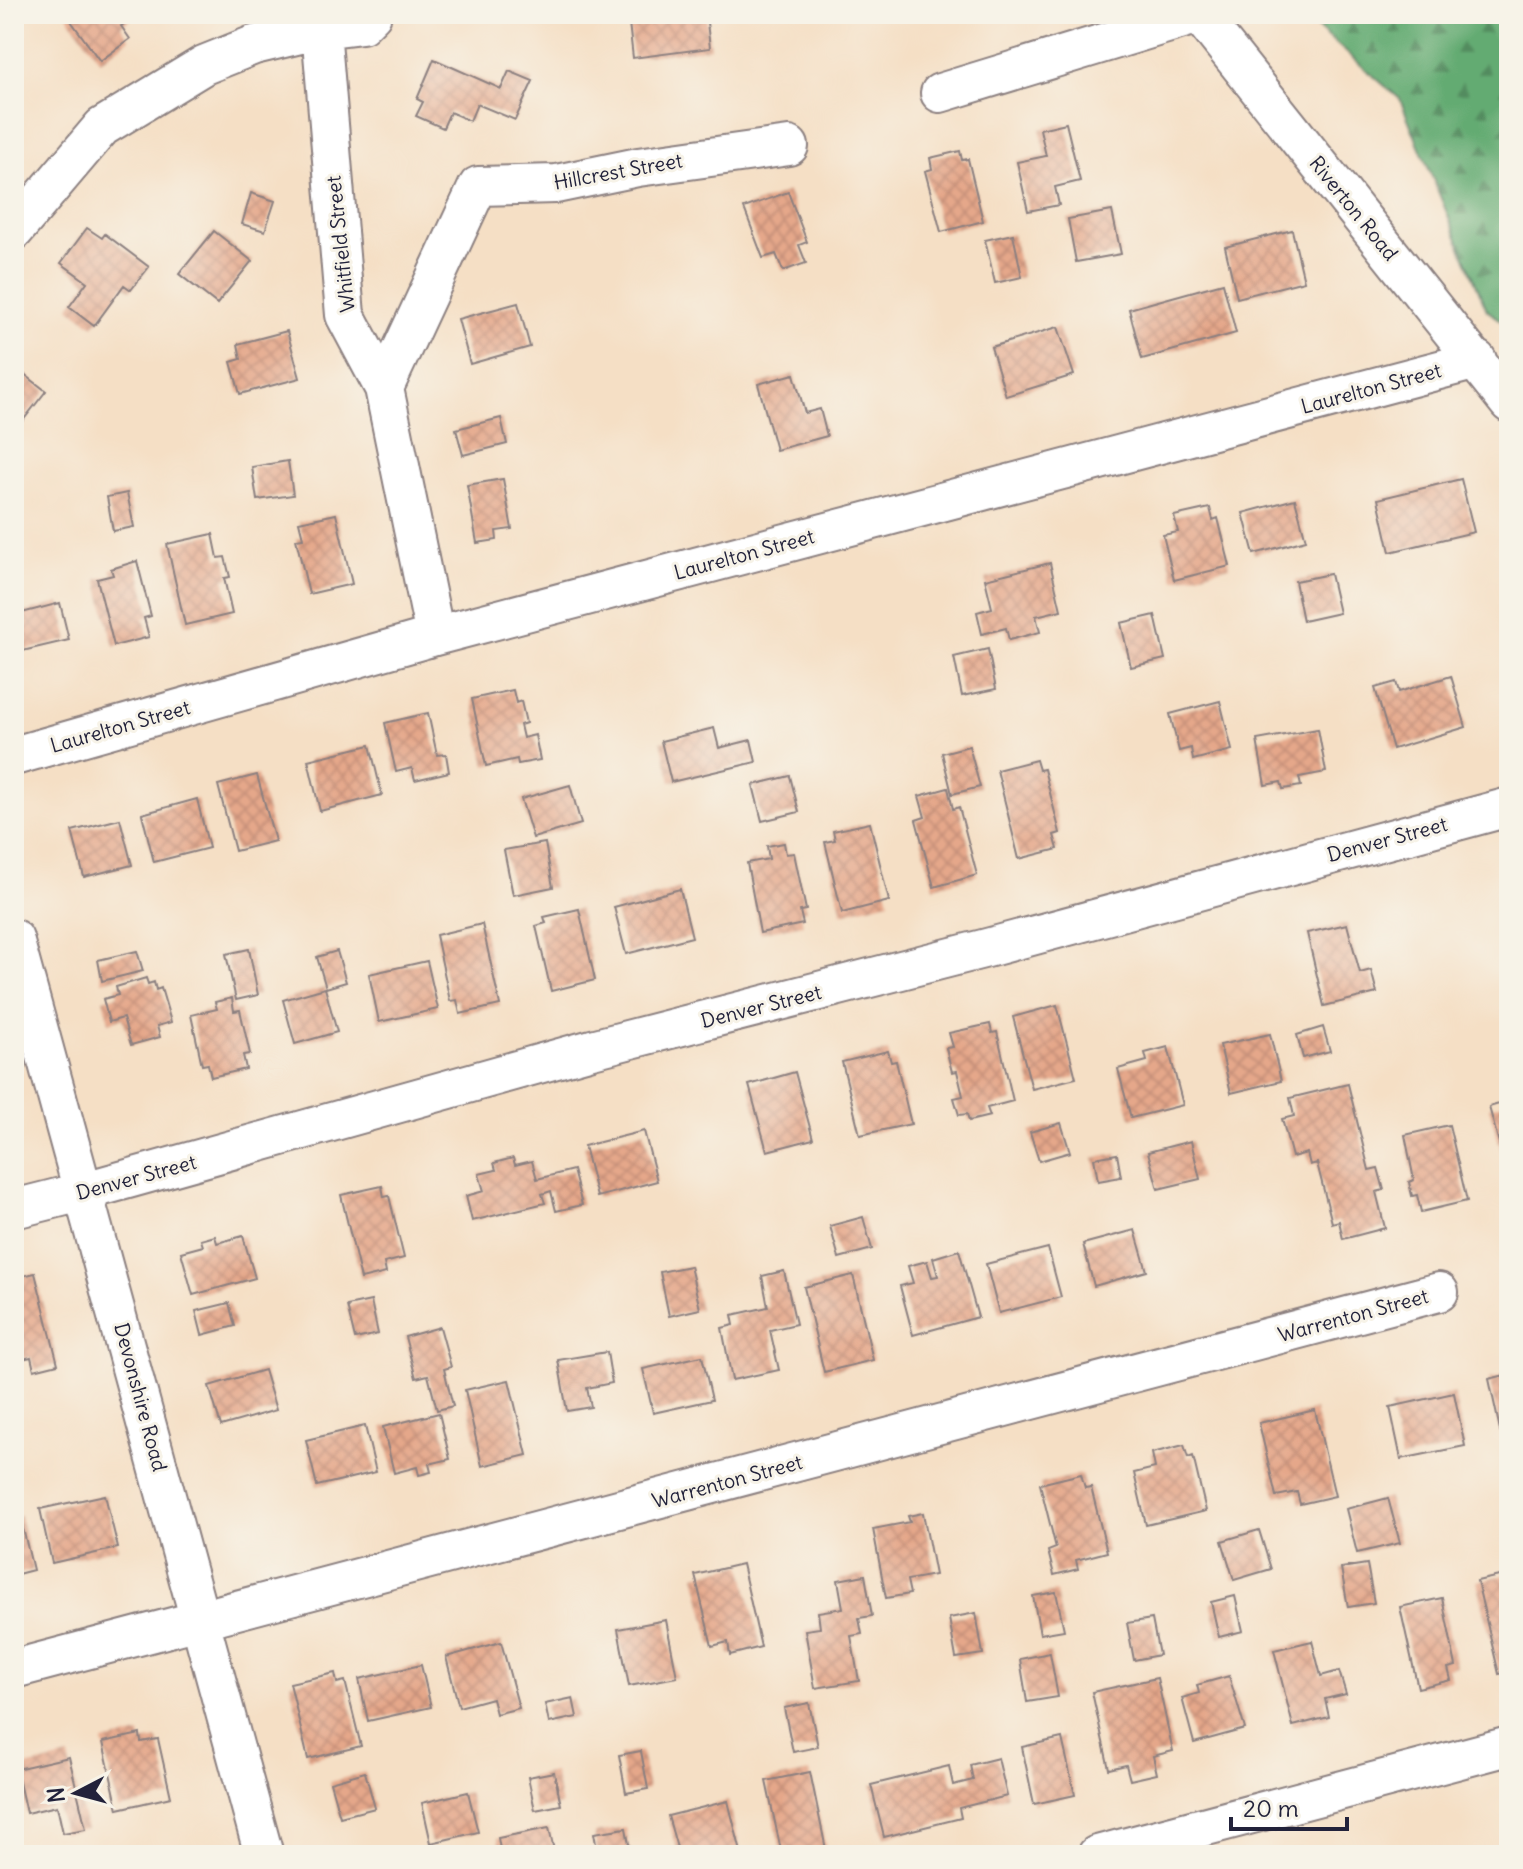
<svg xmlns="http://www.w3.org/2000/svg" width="1523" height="1869" viewBox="0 0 1523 1869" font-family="Delius,sans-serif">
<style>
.forest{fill:url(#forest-firs);stroke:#436656;stroke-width:2}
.building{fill:url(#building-cross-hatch)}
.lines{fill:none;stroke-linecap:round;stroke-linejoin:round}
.minor-casing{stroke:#8c8080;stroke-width:42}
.minor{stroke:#fff;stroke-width:38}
.labels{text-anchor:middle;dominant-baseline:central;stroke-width:6;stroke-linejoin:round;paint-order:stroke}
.street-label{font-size:20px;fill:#22223b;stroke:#f7f3e8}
</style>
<defs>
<pattern id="forest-firs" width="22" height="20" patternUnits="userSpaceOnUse" patternTransform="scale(2)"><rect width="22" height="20" fill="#64ab72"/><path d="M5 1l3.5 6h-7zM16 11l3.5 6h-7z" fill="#528b5f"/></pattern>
<pattern id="building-cross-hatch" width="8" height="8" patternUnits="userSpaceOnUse" patternTransform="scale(2)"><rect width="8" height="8" fill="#e5a78a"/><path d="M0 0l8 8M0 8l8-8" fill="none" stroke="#c48f78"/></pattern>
</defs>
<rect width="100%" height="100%" fill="#f7f3e8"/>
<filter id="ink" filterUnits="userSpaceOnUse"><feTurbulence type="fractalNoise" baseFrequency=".0125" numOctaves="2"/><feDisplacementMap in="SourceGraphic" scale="16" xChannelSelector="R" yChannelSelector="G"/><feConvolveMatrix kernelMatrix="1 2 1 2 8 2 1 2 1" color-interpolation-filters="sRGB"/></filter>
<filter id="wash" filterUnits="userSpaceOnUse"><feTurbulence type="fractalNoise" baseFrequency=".006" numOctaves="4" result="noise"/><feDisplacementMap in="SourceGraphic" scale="32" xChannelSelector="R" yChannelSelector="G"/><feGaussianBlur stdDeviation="1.8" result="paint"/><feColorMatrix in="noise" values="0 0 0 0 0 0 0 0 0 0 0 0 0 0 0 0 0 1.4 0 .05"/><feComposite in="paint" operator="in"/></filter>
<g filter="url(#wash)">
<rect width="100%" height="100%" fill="#f5dfc5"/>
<path class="forest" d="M1302 14H1509V327L1487 310 1400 99Z"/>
<g id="blocks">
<path class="building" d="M66 14H138L121 26 130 39 100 61Z
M628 14H706L710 48 633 58Z
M434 59 501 89 509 71 533 81 515 120 477 104 470 121 450 112 443 128 416 116 423 102 417 99Z
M1066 123 1080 181 1055 187 1059 205 1028 211 1017 162 1046 156 1040 129Z
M960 151 962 160 968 159 983 221 941 232 925 171 932 169 930 158Z
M788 192 807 242 799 245 806 263 783 271 776 254 763 258 744 208Z
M251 193 275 201 265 231 242 224Z
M1112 211 1121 254 1076 262 1068 219Z
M87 228 102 238 105 234 149 267 131 290 124 285 94 326 69 307 87 282 61 263Z
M1292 230 1304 281 1237 298 1225 247Z
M214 231 252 261 217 304 179 274Z
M1013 234 1022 277 995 283 985 240Z
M1223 283 1236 333 1142 359 1129 309Z
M518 303 530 347 470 364 458 319Z
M1058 327 1074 375 1006 396 991 347Z
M287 331 300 378 240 394 231 362 241 359 238 344Z
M14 366 46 391 14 432Z
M794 374 805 413 820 409 827 436 776 450 758 384Z
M501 418 507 444 463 455 456 429Z
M288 461 293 495 257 500 252 467Z
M503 479 512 529 496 531 497 540 477 543 467 485Z
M1461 479 1474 532 1390 552 1378 499Z
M127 493 134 527 113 531 107 497Z
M1295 499 1306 540 1254 554 1243 513Z
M1210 508 1213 520 1218 518 1230 566 1174 580 1163 535 1178 532 1174 516Z
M336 514 352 584 309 594 296 539 303 538 299 522Z
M213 534 218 558 225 557 230 577 224 578 232 614 185 625 167 544Z
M137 561 151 616 144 618 149 637 114 646 97 579 113 575 111 569Z
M1050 563 1061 610 1036 616 1040 632 1009 640 1006 628 982 634 977 612 992 608 985 579Z
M1330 574 1339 613 1303 621 1295 581Z
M60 603 69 640 14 653V615Z
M1155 615 1165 659 1131 667 1121 623Z
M988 649 996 689 962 696 954 657Z
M1451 676 1466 727 1393 749 1375 688 1396 682 1399 692Z
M513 690 516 703 521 701 526 723 520 725 523 738 535 735 540 760 518 764 517 759 486 766 472 699Z
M1220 701 1232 750 1193 760 1191 748 1179 751 1170 714Z
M428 713 437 755 446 754 449 772 415 780 412 768 396 772 385 723Z
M714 728 719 748 751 740 756 762 671 782 661 741Z
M1318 729 1326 772 1299 777 1301 786 1283 789 1281 782 1265 785 1257 740Z
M370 745 382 795 320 811 308 760Z
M969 746 980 787 952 794 942 753Z
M1036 760 1039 770 1044 769 1060 833 1054 835 1058 849 1019 859 997 770Z
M257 775 275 841 235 851 218 785Z
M790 776 799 812 762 821 753 785Z
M570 785 581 824 533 838 521 799Z
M948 788 953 809 959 807 977 875 934 887 916 820 925 817 919 796Z
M197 799 209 848 154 862 142 814Z
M120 819 132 865 84 877 72 831Z
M870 823 889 901 842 913 825 842 835 840 833 831Z
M545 843 553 887 513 895 504 850Z
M784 843 786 854 794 853 806 910 800 911 803 924 760 933 747 863 769 859 767 846Z
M680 889 692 937 626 954 614 907Z
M579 909 595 980 551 991 536 926 546 923 544 917Z
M482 924 500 1005 460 1014 457 1000 450 1001 436 935Z
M1347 924 1360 973 1371 970 1377 993 1324 1006 1307 933Z
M249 949 258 995 236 1000 226 954Z
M137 951 143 971 102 981 98 960Z
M337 951 346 982 326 988 317 957Z
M427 961 438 1009 379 1022 369 974Z
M146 978 148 984 154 982 156 990 161 988 171 1022 157 1026 160 1037 131 1045 123 1018 109 1022 103 999 118 995 116 987Z
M325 988 337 1032 295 1044 283 1000Z
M232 998 234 1011 240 1010 250 1054 243 1055 246 1069 211 1077 208 1064 202 1065 191 1015 217 1009 215 1002Z
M1057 1005 1076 1078 1032 1089 1013 1017Z
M990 1024 992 1033 997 1032 1013 1101 987 1108 990 1116 969 1121 967 1114 959 1115 954 1098 963 1096 957 1071 952 1072 946 1048 953 1047 949 1033Z
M1323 1027 1330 1051 1303 1058 1297 1035Z
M1270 1034 1281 1081 1231 1093 1220 1045Z
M1168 1047 1183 1105 1131 1118 1118 1069 1147 1061 1145 1053Z
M888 1051 891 1062 896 1061 911 1124 860 1135 842 1062Z
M795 1072 813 1139 767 1151 749 1085Z
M1348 1084 1369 1170 1378 1168 1384 1190 1376 1192 1385 1228 1343 1239 1339 1221 1332 1223 1317 1163 1310 1165 1307 1153 1292 1157 1282 1119 1294 1116 1290 1098Z
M1509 1101V1174L1508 1175 1489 1107Z
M1061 1123 1070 1152 1039 1161 1030 1132Z
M1449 1125 1467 1201 1421 1212 1417 1195 1412 1196 1409 1182 1414 1180 1405 1135Z
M644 1131 657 1181 597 1197 584 1146Z
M1191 1141 1200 1179 1158 1189 1148 1152Z
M1117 1154 1121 1177 1098 1181 1094 1158Z
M513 1158 515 1165 532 1161 537 1179 573 1170 582 1205 556 1211 551 1191 542 1194 545 1203 472 1221 466 1196 484 1191 479 1174 496 1170 494 1163Z
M382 1186 384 1197 389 1196 404 1258 384 1263 386 1273 361 1279 341 1195Z
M863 1217 872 1249 839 1258 830 1226Z
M1135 1230 1147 1271 1094 1286 1083 1244Z
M215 1236 217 1243 243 1236 255 1278 193 1295 181 1252 203 1246 201 1240Z
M1048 1248 1061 1297 999 1313 986 1264Z
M959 1250 978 1317 913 1335 900 1286 913 1283 908 1266 927 1261 932 1277 938 1276 933 1258Z
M690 1266 700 1309 669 1316 660 1272Z
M784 1271 796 1324 770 1330 779 1370 732 1380 722 1328 734 1325 732 1315 768 1307 762 1276Z
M35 1273 58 1364 34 1370 31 1357 14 1361V1278Z
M853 1275 873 1360 824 1372 804 1287Z
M371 1301 378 1334 355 1339 347 1306Z
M229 1303 235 1326 202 1335 196 1311Z
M440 1327 451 1367 444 1369 453 1406 437 1410 428 1375 416 1378 405 1337Z
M607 1352 612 1383 587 1388 591 1407 567 1411 558 1360Z
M702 1356 712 1400 653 1413 643 1369Z
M264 1370 276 1410 221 1426 209 1386Z
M1509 1374V1438L1502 1439 1489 1379Z
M509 1380 527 1455 482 1466 465 1390Z
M1454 1393 1465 1446 1401 1459 1390 1407Z
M1315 1410 1335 1496 1300 1504 1297 1492 1276 1496 1259 1423Z
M439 1413 450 1459 429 1464 431 1472 419 1475 417 1467 394 1473 383 1427Z
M365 1426 376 1472 317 1486 306 1440Z
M1184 1445 1188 1458 1193 1456 1206 1511 1146 1525 1134 1473 1155 1468 1152 1453Z
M1081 1474 1085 1488 1091 1487 1107 1552 1076 1560 1078 1569 1054 1575 1048 1551 1056 1548 1040 1484Z
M105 1495 118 1548 52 1563 40 1509Z
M1388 1498 1400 1543 1357 1553 1346 1509Z
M923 1513 935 1575 907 1580 910 1594 886 1598 873 1529 910 1522 908 1516Z
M20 1516 33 1570 14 1575V1518Z
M1259 1530 1271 1569 1234 1580 1222 1541Z
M742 1564 761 1647 730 1655 728 1642 712 1646 695 1575Z
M1367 1564 1374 1603 1348 1607 1341 1568Z
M1508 1574 1509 1672 1499 1674 1477 1581Z
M865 1575 872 1616 859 1618 862 1634 851 1636 859 1681 815 1688 805 1630 820 1628 818 1612 843 1608 838 1580Z
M1056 1592 1064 1630 1040 1634 1033 1596Z
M1235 1596 1243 1631 1219 1637 1211 1602Z
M1442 1598 1456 1666 1448 1668 1451 1680 1418 1688 1400 1607Z
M976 1613 983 1654 956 1658 949 1618Z
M1152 1619 1159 1655 1134 1660 1127 1623Z
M666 1620 677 1677 629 1686 618 1629Z
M1312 1641 1321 1676 1339 1671 1346 1694 1325 1699 1329 1717 1293 1726 1274 1650Z
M501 1642 519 1708 496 1714 492 1698 459 1707 446 1657Z
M1050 1653 1058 1697 1027 1702 1020 1659Z
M421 1665 431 1707 368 1721 359 1679Z
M335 1673 337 1683 345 1681 361 1746 308 1759 290 1683Z
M1229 1676 1245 1729 1194 1743 1182 1698 1199 1693 1197 1685Z
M1157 1678 1173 1751 1153 1756 1157 1774 1130 1780 1126 1765 1109 1769 1092 1692Z
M573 1698 577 1717 549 1723 545 1704Z
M809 1703 818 1747 793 1752 784 1708Z
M140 1734 141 1742 158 1739 171 1797 118 1809 103 1742Z
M1062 1738 1075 1795 1034 1804 1022 1747Z
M641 1751 648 1789 626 1793 619 1755Z
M69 1757 86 1829 63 1833 57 1806 26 1813 16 1769Z
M998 1758 1007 1796 959 1808 961 1818 884 1837 871 1785 949 1766 953 1785 973 1780 970 1765Z
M365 1772 375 1808 340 1817 330 1782Z
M554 1772 561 1805 535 1810 528 1777Z
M810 1772 827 1854 782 1855 766 1781Z
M468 1792 478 1832 431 1843 422 1803Z
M728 1801 741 1852 730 1855H679L668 1816Z
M549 1828 555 1855H501L498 1838Z
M626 1828 631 1855H598L594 1833Z"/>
</g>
</g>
<g filter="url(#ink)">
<use href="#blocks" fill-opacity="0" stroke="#8c8080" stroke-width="2"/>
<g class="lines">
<defs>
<path id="minor" d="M1199 14 1509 403
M321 29 345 315 384 388 435 636
M940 93 1199 14
M14 231 102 127 204 65 254 45 321 29 362 24 372 14
M384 388 478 186 556 184 638 167 789 146
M14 756 435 636 1477 360
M14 939 264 1855
M14 1209 85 1191 592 1049 987 948 1509 807
M14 1669 1439 1292
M1097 1855 1509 1746"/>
</defs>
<use href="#minor" class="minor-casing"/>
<use href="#minor" class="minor"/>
</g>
</g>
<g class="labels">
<g class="street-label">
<text transform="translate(618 171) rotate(-10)">Hillcrest Street</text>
<text transform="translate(1354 208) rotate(51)">Riverton Road</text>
<text transform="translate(340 244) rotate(-96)">Whitfield Street</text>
<text transform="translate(1371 388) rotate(-15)">Laurelton Street</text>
<text transform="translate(744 554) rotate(-15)">Laurelton Street</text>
<text transform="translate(120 726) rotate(-16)">Laurelton Street</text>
<text transform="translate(1387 839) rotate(-15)">Denver Street</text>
<text transform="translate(761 1006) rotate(-14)">Denver Street</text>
<text transform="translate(136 1177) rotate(-15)">Denver Street</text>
<text transform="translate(1353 1315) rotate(-15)">Warrenton Street</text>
<text transform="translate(141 1397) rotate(75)">Devonshire Road</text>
<text transform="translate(727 1481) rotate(-15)">Warrenton Street</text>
</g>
</g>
<rect width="1523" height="1869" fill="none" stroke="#f7f3e8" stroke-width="48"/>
<g transform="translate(76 1793) rotate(264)" stroke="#f7f3e8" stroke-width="6" paint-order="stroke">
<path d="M0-6L14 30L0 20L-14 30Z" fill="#22223b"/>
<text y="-12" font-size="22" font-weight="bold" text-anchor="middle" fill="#22223b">N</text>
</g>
<path d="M1231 1817v12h116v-12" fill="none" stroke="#22223b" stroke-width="4"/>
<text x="1243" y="1817" font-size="24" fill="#22223b" stroke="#f7f3e8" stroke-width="6" paint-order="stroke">20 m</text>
</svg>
